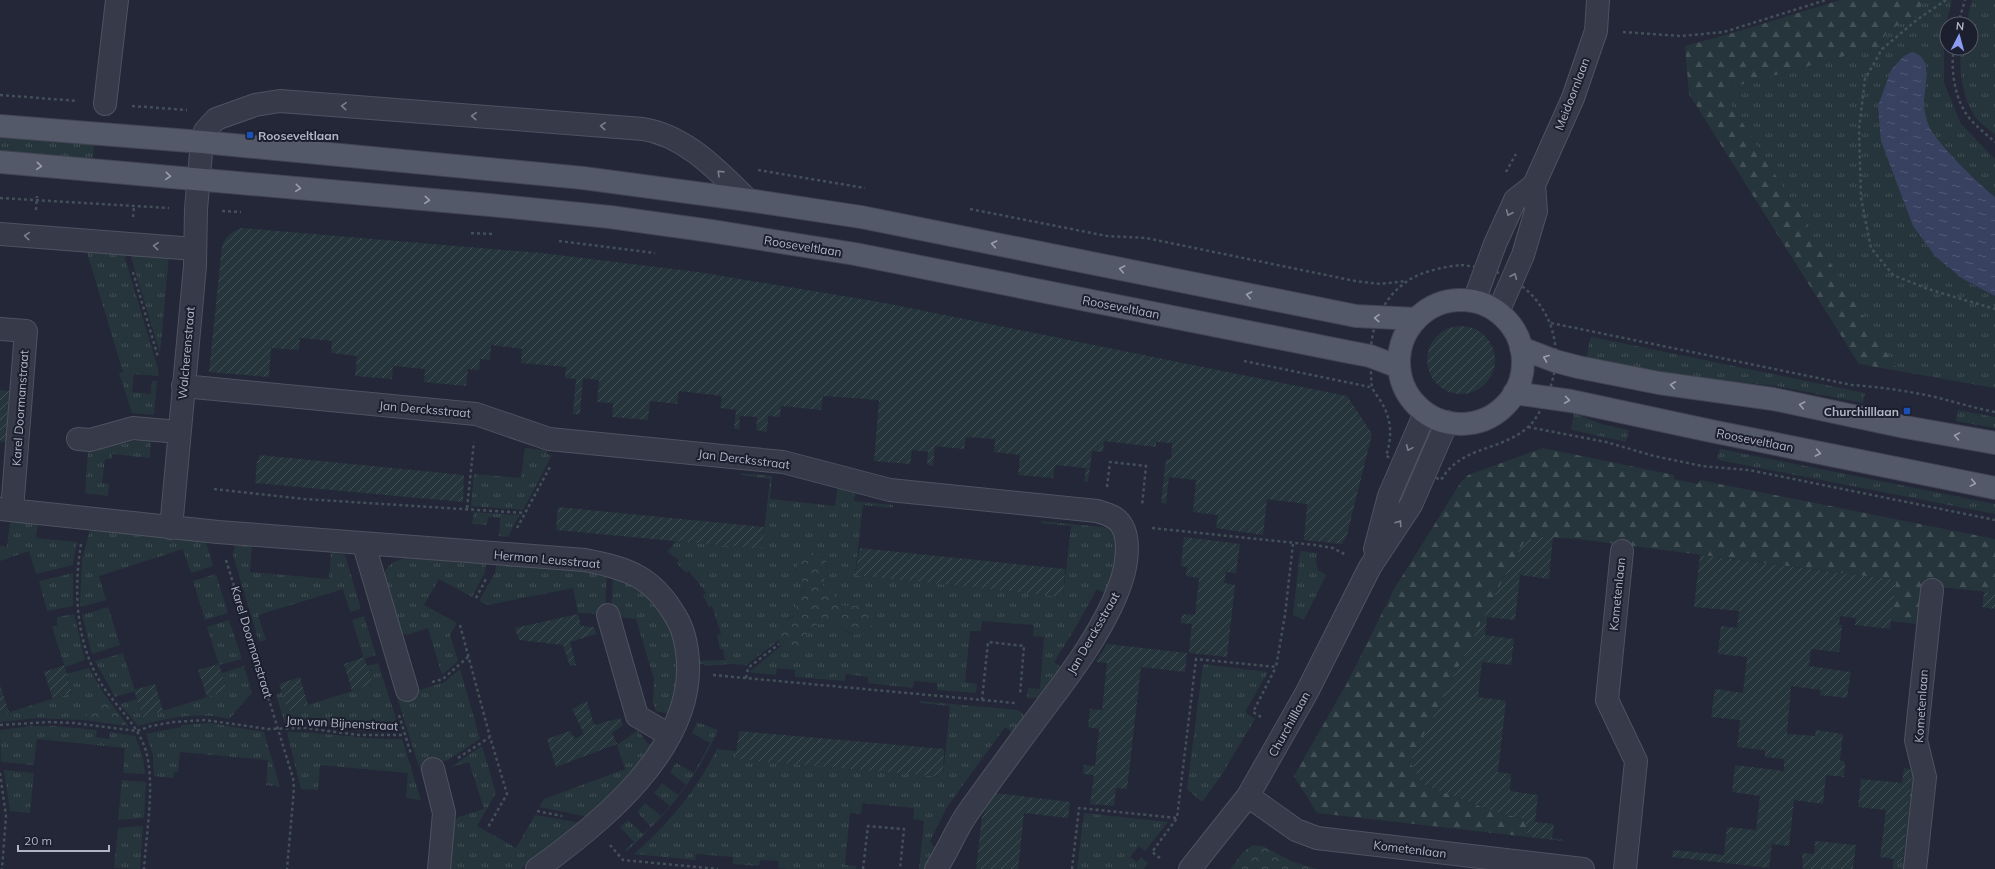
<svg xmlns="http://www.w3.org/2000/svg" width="1995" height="869" viewBox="0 0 1995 869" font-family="Mulish,sans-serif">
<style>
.grass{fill:url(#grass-tufts)}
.forest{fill:url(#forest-firs)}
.park{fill:url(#park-crowns)}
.garden{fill:url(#garden-furrows)}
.water{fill:url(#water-ripples)}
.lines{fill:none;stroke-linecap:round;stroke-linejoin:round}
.minor-casing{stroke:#4e5261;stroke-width:24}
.major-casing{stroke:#404352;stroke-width:24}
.path{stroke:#435057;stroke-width:2.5;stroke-dasharray:3 3;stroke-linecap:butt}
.minor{stroke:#363a49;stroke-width:22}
.major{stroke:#545969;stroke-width:22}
.oneway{stroke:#7a7e8d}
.oneway2{stroke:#9a9eae}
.transit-dot{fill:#1a4fb4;stroke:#1c1f2e;stroke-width:1.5}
.labels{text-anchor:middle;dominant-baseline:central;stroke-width:4;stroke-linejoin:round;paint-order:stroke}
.street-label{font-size:12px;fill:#b1b5c5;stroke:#1c1f2e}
.poi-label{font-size:12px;font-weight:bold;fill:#b1b5c5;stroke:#1c1f2e;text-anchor:start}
</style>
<defs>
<pattern id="grass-tufts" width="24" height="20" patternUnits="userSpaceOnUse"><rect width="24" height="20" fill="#26353b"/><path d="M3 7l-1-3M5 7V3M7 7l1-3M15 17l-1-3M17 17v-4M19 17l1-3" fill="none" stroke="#435056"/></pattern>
<pattern id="forest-firs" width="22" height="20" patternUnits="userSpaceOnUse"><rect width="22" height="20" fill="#26353b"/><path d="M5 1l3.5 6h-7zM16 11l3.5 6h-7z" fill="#435056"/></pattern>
<pattern id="park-crowns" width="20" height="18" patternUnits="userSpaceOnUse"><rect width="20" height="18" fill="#26353b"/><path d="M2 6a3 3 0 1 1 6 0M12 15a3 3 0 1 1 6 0" fill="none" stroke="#435056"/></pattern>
<pattern id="garden-furrows" width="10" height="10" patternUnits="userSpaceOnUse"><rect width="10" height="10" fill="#26353b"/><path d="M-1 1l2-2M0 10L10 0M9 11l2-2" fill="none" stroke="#435056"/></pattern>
<pattern id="water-ripples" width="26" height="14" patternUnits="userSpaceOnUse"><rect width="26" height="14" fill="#394161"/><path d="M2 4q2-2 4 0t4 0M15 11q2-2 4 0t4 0" fill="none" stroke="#535a76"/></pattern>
</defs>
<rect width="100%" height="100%" fill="#232738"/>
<path class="grass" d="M1921 0H1952L1944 33V83L1961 124 1995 159V197C1980 185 1935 142 1928 126 1921 107 1925 87 1927 68L1904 56 1963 279 1995 296V388L1898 371 1722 90 1880 46 1887 31 1921 13Z
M1972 0H1995V135C1989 129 1981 124 1976 118 1962 99 1959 71 1961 48H1971V24H1966Z
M0 135 94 142 93 160 0 153Z
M86 249 126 252 125 258 158 369V376L134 374 132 392 151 394 152 381H157L154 415 132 413 119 373 123 372Z
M132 253 169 256 160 353 131 257Z
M1592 337 1865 393 1863 403 1777 386 1664 374 1586 360 1590 339Z
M1958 410 1995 417V428L1956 421Z
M1574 413 1604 425 1629 430 1626 442 1572 430 1571 428Z
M139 440 151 441 150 458 112 454V459H105L102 483 109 484 108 496 85 493 88 452Z
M525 448 547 450V454L552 455 523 510 471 506 474 474 521 478Z
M1720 449 1995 504V514L1719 460 1717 459Z
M741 473 772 476 770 499 835 506 838 484 855 485 854 501 893 505V508L863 505 855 575 1063 597 1071 526 1041 523V521L1112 528C1123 549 1113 573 1108 595L1097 589 1074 630 1054 662 1063 669 1038 698H1027L1028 688 1040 689 1044 637 1033 636 1034 625 982 621 981 631H970L965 682 977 684 976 693 937 690V683L914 681 913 688 868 683V677L846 674 845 681 795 677V670L777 668 776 675 749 672 781 646C808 657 801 632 814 626 820 623 825 624 831 619L846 632 853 635 872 625C874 603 851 608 836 605 834 594 832 589 821 585L827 573 826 561 816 553H807L796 570 806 587C797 593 794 604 798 614L789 618 781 627 778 641 746 665 730 664 705 666 704 664H700V661L725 660 723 649H720L717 635 721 634 712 606 709 607 703 595 706 593 689 571 686 573 677 563 679 560 667 552 676 541 762 549 770 479 741 475Z
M474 512 519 515 508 537 499 536 500 518 488 517 487 525 472 524Z
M10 521 38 524 36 538 77 542 73 565 36 574 29 551 0 561V546L7 547Z
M90 530 206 542 213 566 191 573 183 549 99 576 106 600 80 607 82 559Z
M235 545 252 546 250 572 329 579 331 552 345 555 361 609 350 612 343 589 258 615 266 640 259 642 233 555Z
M1300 551 1317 553 1316 562 1318 570 1326 575 1304 620 1293 615Z
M404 558 486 564 485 572 472 597 439 579 424 605 457 623 450 635 458 661 442 675 428 628 407 635 401 633 384 578C385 565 393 562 404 558Z
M496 564 607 573 605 614 578 613 573 588 488 605 479 601 495 573Z
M73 573V606L47 611 39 581Z
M216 574 228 613 205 620 193 581Z
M613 575 642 591 665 616 677 647 678 680 670 714 656 711 653 703 654 679 636 619 611 616Z
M108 607 120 645 92 654 82 615Z
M74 614 85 660 65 667 52 627 57 626V617Z
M364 616 376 655 364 659 352 620Z
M229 620 242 659 219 665 207 627Z
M123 653 135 691 115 697 95 661Z
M378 663 400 731H360L317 725 311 717 300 724H285L276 695 282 692 288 711 372 685 367 666Z
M1203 664 1268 672 1245 712 1255 719 1221 776 1202 802 1187 789Z
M244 666 252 693 229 719C201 711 166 718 138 726L120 704 137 699 143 717 227 691 222 673Z
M89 668 104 694 83 720 37 718 0 722V715L72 693 67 674Z
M460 669 480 739 448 760 420 770 397 697 445 682Z
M920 701 1018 710 1023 714 1024 718 1015 734 1005 727 947 807 930 841 932 843 931 845 940 849 926 869H919L924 821 913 819 914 808 862 803 861 814 850 813 845 865 856 866V869H788L778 868 779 861 760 860 759 866 733 864V857L696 854 695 860 634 854C670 822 695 792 717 749L736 751V759L943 777 950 706 920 703Z
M697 722 718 730C695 781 667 814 626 852L625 850 634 842 620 827 628 820 643 834 651 827 637 812 645 803 661 816 670 806 654 793 662 783 678 795 686 785 670 772 676 763 694 773 710 743 692 733Z
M210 723 264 732 280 787 266 785 268 760 180 752 178 772H174L173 778 154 776 153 755 146 734 181 727V725Z
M33 726H54L97 730 96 737 109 739 110 732 135 736 143 757 145 774 123 773 125 748 37 739 34 765 1 762 0 730Z
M638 730 647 743 652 746 640 765 589 817 539 807 544 799 625 769 617 745Z
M287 732C326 732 363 740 402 739L421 800 406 798 408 773 320 765 318 790 301 789Z
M482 746 496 793 477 826 516 848 535 815 581 823 521 869H450L455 821 458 817 484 809 469 762 451 767Z
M4 770 34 773 30 813 10 811Z
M1912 772 1915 775 1906 869H1893V863H1902Z
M122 780 146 782 144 818 118 820Z
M1084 813 1168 822 1145 851 1139 846 1130 857 1137 862 1141 857 1148 863 1144 869H1077Z
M139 826H143L140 869 114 868 118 828Z"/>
<path class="forest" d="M1840 0H1921V13L1887 31 1880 46 1722 90 1898 371 1859 364 1689 94 1685 46 1729 34Z
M1543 448 1674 475V479L1698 484 1700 480 1995 539V593L1923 585 1918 624 1891 621 1896 580 1578 539 1537 537 1525 541 1512 562 1410 762 1422 784 1495 812 1525 819 1528 837 1317 813 1294 776 1347 683 1394 589 1461 482 1468 475Z"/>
<path class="park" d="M807 553H816L826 561 827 573 822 585C831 588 836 594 837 605 851 608 874 599 872 625 859 645 844 630 831 619 825 624 820 623 814 626 801 632 808 657 781 646 772 632 785 620 798 614 794 603 797 594 806 587 798 575 790 561 807 553Z
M104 694 128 726 83 720Z
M1253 845 1263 846 1293 862 1318 869H1230L1244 851Z"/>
<path class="garden" d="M242 228 541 253 698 272 885 303 1347 396 1372 434 1347 535 1342 544 1304 540 1307 504 1267 499 1263 535 1216 528 1218 515 1193 512 1196 480 1169 477 1166 504 1161 503 1166 459H1171L1172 443 1156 442V447L1104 441 1103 452 1092 451 1088 482H1084L1086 468 1055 465 1053 478 1018 475 1020 455 994 452 995 439 966 437 964 449 935 446 933 466 927 465 928 452 912 450 910 464 874 461 879 400 823 396 821 410 781 406 780 417 768 416 767 432 756 430 757 417 740 416 739 429H734L736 410 720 408 722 396 679 391 677 404 650 401 648 420 612 417 613 403 597 402 599 380 583 378 580 414H573L576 379 565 378 566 367 521 363 522 349 491 345 490 360 480 359 479 370 468 369 466 386 424 382 425 369 393 366 392 379 355 376 357 356 331 353 332 341 300 338 299 350 271 348 269 377 209 372 222 246C226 236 232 231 242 228Z
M1427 360a34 34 0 1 1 68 0a34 34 0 1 1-68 0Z
M0 390 9 391 6 442H0Z
M259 455 464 475 463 502 255 483 257 461H258Z
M558 507 764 527 762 549 556 530Z
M1184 537 1240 544 1236 573 1226 572 1224 583 1235 585 1227 657 1189 653 1192 624 1181 623 1182 614 1195 615 1199 578 1186 576 1187 567 1181 566Z
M1537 537H1553L1549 579 1520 575 1515 620 1487 617 1485 635 1514 639 1511 665 1482 662 1478 697 1506 701 1498 772 1511 774 1510 791 1538 795 1535 822 1554 824 1552 838 1563 840V841L1528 837 1525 819 1495 812 1422 784 1410 762 1512 562 1525 541Z
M860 548 1065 569 1063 597 855 575Z
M1700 555 1896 580 1890 629 1855 625 1856 618 1840 616 1839 625H1842L1839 652 1811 649 1809 666 1851 672 1847 698 1820 695 1821 690 1791 686 1787 734 1815 736 1816 730 1843 734 1840 760 1845 762 1844 777 1826 775 1823 804 1794 800 1789 846 1772 844 1769 868 1672 857 1673 850 1724 855 1727 827 1756 830 1760 796 1732 792 1735 765 1784 771V759L1765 757V750L1737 747 1740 720 1711 717 1715 689 1743 693 1747 657 1718 654 1721 626 1737 628 1739 611 1694 607Z
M1984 592 1995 593V609L1982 607Z
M578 614 581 626 594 627 596 634 570 642 576 665 570 666 563 645 519 640 515 628Z
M1107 644 1187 653 1185 672 1141 667 1127 789 1116 788 1114 806 1090 804 1094 775 1083 774 1084 765 1095 766 1099 729 1088 727 1090 709 1102 710 1107 663 1096 662Z
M364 657 373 684 352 691 344 664Z
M219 664 227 691 207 697 198 670Z
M64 665 72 692 53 699 44 672Z
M300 677 308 705 288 711 279 684Z
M155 684 163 711 143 717 134 690Z
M0 685 9 712 0 715Z
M587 701 594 725 620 718 623 725 612 733 617 744 556 767 547 739 570 731 575 739 584 734 572 709Z
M739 731 944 749 943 777 735 759Z
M1904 768 1909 769 1912 772 1902 863H1893L1894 859 1880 857 1886 810 1858 807 1861 779 1902 783Z
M994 793 1070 802 1068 818 1024 813 1018 869H976L982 817Z
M1815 841 1856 845 1853 869H1803L1802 853 1814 854Z"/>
<path class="water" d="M1912 52C1935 58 1924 86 1924 103 1924 110 1926 118 1928 124 1933 140 1981 186 1995 197V296L1963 279 1935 256 1913 226 1881 141 1878 106 1891 70 1904 56Z"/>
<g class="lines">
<defs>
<path id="minor" d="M105 104 117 0
M0 234 195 249
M1474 301 1495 244 1515 200 1534 185
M1498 312 1523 255 1536 211 1534 185 1573 98 1596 31 1598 0
M0 329 26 331 12 510
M183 386 476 414 549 439 783 462 890 490 1097 511C1106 514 1117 516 1122 526 1131 541 1126 569 1120 585 1105 627 1073 671 1046 706 1020 741 994 776 969 811 956 829 948 851 936 869
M78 439 90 440 133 428 179 432
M0 509 218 532 585 560C630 569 653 577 676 617 684 630 687 646 688 661 693 749 601 823 537 869
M171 528 195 266 196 209 202 142 205 131 216 119 255 105 280 101 643 129C686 136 717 170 748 200
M364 545 407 690
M1375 549 1389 496 1425 413
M1622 551 1607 700 1636 761 1625 869
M608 615 637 716 669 735
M433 769 444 813 439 869
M1248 796 1296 830 1317 838 1583 869
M1190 869 1248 796 1307 692 1370 567 1411 505 1447 422
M1915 869 1925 777 1916 740 1932 590"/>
<path id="major" d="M0 126 202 142 583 178 748 200 861 217 1356 316 1416 319
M0 162 490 205 610 217 711 231 855 254 1349 352 1370 356 1399 367
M1399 362a62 62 0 1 1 124 0a62 62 0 1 1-124 0Z
M1521 348 1555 361 1578 367 1659 383 1773 399 1905 427 1995 443
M1514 393 1571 401 1711 431 1995 488"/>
</defs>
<use href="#minor" class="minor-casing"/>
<use href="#major" class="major-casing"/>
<path class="path" d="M1946 0 1918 19 1882 49 1865 79 1859 129 1861 198 1871 248 1893 275 1928 289 1995 309
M1958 24 1965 0
M1623 32 1681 36 1724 32 1826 0
M1954 48C1950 70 1955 101 1970 119 1977 127 1987 135 1995 142
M0 95 78 101
M132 106 187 110
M758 170 865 188
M1506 172 1516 154
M0 198 169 208
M970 209 1107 236 1146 238 1355 281 1380 284 1406 281
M36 210 37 196
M222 211 241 212
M133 217 134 206
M471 233 492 234
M559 241 655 253
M1461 265C1479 267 1495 270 1511 278 1516 280 1519 284 1523 287 1554 312 1563 352 1550 388 1545 401 1538 419 1527 428 1499 452 1462 445 1441 480L1386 456C1392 438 1392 422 1383 405 1380 399 1374 393 1372 387 1371 381 1371 374 1371 368 1368 336 1378 302 1406 282 1421 271 1444 267 1461 265Z
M133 272 158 357
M1551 323 1852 385C1880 387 1908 391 1935 397 1955 402 1974 408 1995 412
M1244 361 1370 387
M1528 427 1606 442 1654 456 1702 466 1749 470 1995 520
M1107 487 1110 462 1146 466 1142 506
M214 489 304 499 525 513
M467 508 474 442
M517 528 551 465
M1152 528 1315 545 1333 548 1346 555
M81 544C73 592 76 646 104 688 118 708 137 725 145 748 156 781 146 834 144 869
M226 560 293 778 294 788 287 869
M476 598 486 579
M460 625 490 737
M713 675 1015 703
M746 678 748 668 779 644
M432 682 443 679 468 657
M982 700 988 642 1024 646 1020 694
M399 715 411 754
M1261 717 1253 712 1276 667
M0 725 50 722 74 723 137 731 151 726 174 722 205 720 268 729 305 728 359 735H405
M458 758 490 737 507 794 487 829
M0 773 6 816 2 869
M537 811 562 816
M610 845 623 860 718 869
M1160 858 1152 852 1177 818
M863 869 868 826 904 829 900 869
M1072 869 1079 808 1177 818 1196 659 1276 667 1285 615 1293 544"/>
<use href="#minor" class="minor"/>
<use href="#major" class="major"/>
</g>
<defs><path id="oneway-chevron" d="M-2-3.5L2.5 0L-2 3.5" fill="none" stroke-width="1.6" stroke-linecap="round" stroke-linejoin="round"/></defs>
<g class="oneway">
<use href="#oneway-chevron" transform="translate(344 106) rotate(-176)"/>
<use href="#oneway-chevron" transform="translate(474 116) rotate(-176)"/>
<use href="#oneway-chevron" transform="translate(603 126) rotate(-176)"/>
<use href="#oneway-chevron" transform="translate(720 173) rotate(-136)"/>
<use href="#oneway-chevron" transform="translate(1509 213) rotate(113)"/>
<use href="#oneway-chevron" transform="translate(27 236) rotate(-175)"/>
<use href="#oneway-chevron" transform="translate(156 246) rotate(-175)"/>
<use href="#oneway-chevron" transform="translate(1514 276) rotate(-67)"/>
<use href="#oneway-chevron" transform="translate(1409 448) rotate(114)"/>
<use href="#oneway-chevron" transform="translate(1399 523) rotate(-56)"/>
</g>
<g class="oneway2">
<use href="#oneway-chevron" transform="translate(39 166) rotate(5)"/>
<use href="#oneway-chevron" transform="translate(168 176) rotate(5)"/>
<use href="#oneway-chevron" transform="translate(298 188) rotate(5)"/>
<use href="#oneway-chevron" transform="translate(427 200) rotate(5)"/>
<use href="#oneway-chevron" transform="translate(994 244) rotate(-169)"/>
<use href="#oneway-chevron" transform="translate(1122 269) rotate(-169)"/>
<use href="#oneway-chevron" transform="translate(1249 295) rotate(-169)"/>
<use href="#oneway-chevron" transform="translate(1377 318) rotate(-177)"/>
<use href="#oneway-chevron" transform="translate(1546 358) rotate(-159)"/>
<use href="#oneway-chevron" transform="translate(1673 385) rotate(-172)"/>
<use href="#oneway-chevron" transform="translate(1567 400) rotate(8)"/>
<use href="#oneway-chevron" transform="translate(1802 405) rotate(-168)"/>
<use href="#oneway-chevron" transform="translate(1957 436) rotate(-170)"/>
<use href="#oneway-chevron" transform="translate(1818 453) rotate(11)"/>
<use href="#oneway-chevron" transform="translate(1973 483) rotate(11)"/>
</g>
<g class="transit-dot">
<rect x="246" y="131" width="8" height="8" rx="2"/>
<rect x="1903" y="407" width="8" height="8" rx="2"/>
</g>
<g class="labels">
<g class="street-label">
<text transform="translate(1572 94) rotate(-69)">Meidoornlaan</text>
<text transform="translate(803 246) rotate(9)">Rooseveltlaan</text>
<text transform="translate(1121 307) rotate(11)">Rooseveltlaan</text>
<text transform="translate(186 353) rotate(-85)">Walcherenstraat</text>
<text transform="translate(20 408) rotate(-86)">Karel Doormanstraat</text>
<text transform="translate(425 409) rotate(5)">Jan Dercksstraat</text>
<text transform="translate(1755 440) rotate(11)">Rooseveltlaan</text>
<text transform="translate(744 459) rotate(7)">Jan Dercksstraat</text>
<text transform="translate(547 559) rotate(5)">Herman Leusstraat</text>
<text transform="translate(1617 594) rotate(-84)">Kometenlaan</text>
<text transform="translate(1093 633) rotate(-60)">Jan Dercksstraat</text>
<text transform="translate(252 642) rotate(73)">Karel Doormanstraat</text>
<text transform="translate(1921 706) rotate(-86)">Kometenlaan</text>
<text transform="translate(342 723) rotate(3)">Jan van Bijnenstraat</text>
<text transform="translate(1289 724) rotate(-61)">Churchilllaan</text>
<text transform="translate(1410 849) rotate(7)">Kometenlaan</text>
</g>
<g class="poi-label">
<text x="258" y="135">Rooseveltlaan</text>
<text x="1899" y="411" text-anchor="end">Churchilllaan</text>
</g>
</g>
<g transform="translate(1959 36) rotate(6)"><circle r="19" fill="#1c1f2e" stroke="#585b6a"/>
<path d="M0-3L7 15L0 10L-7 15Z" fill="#8b9cf1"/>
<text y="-6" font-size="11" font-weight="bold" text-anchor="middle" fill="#b1b5c5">N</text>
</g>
<path d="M18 845v6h91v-6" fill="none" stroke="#b1b5c5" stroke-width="2"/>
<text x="24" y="845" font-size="12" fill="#b1b5c5" stroke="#1c1f2e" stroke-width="3" paint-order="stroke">20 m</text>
</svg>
